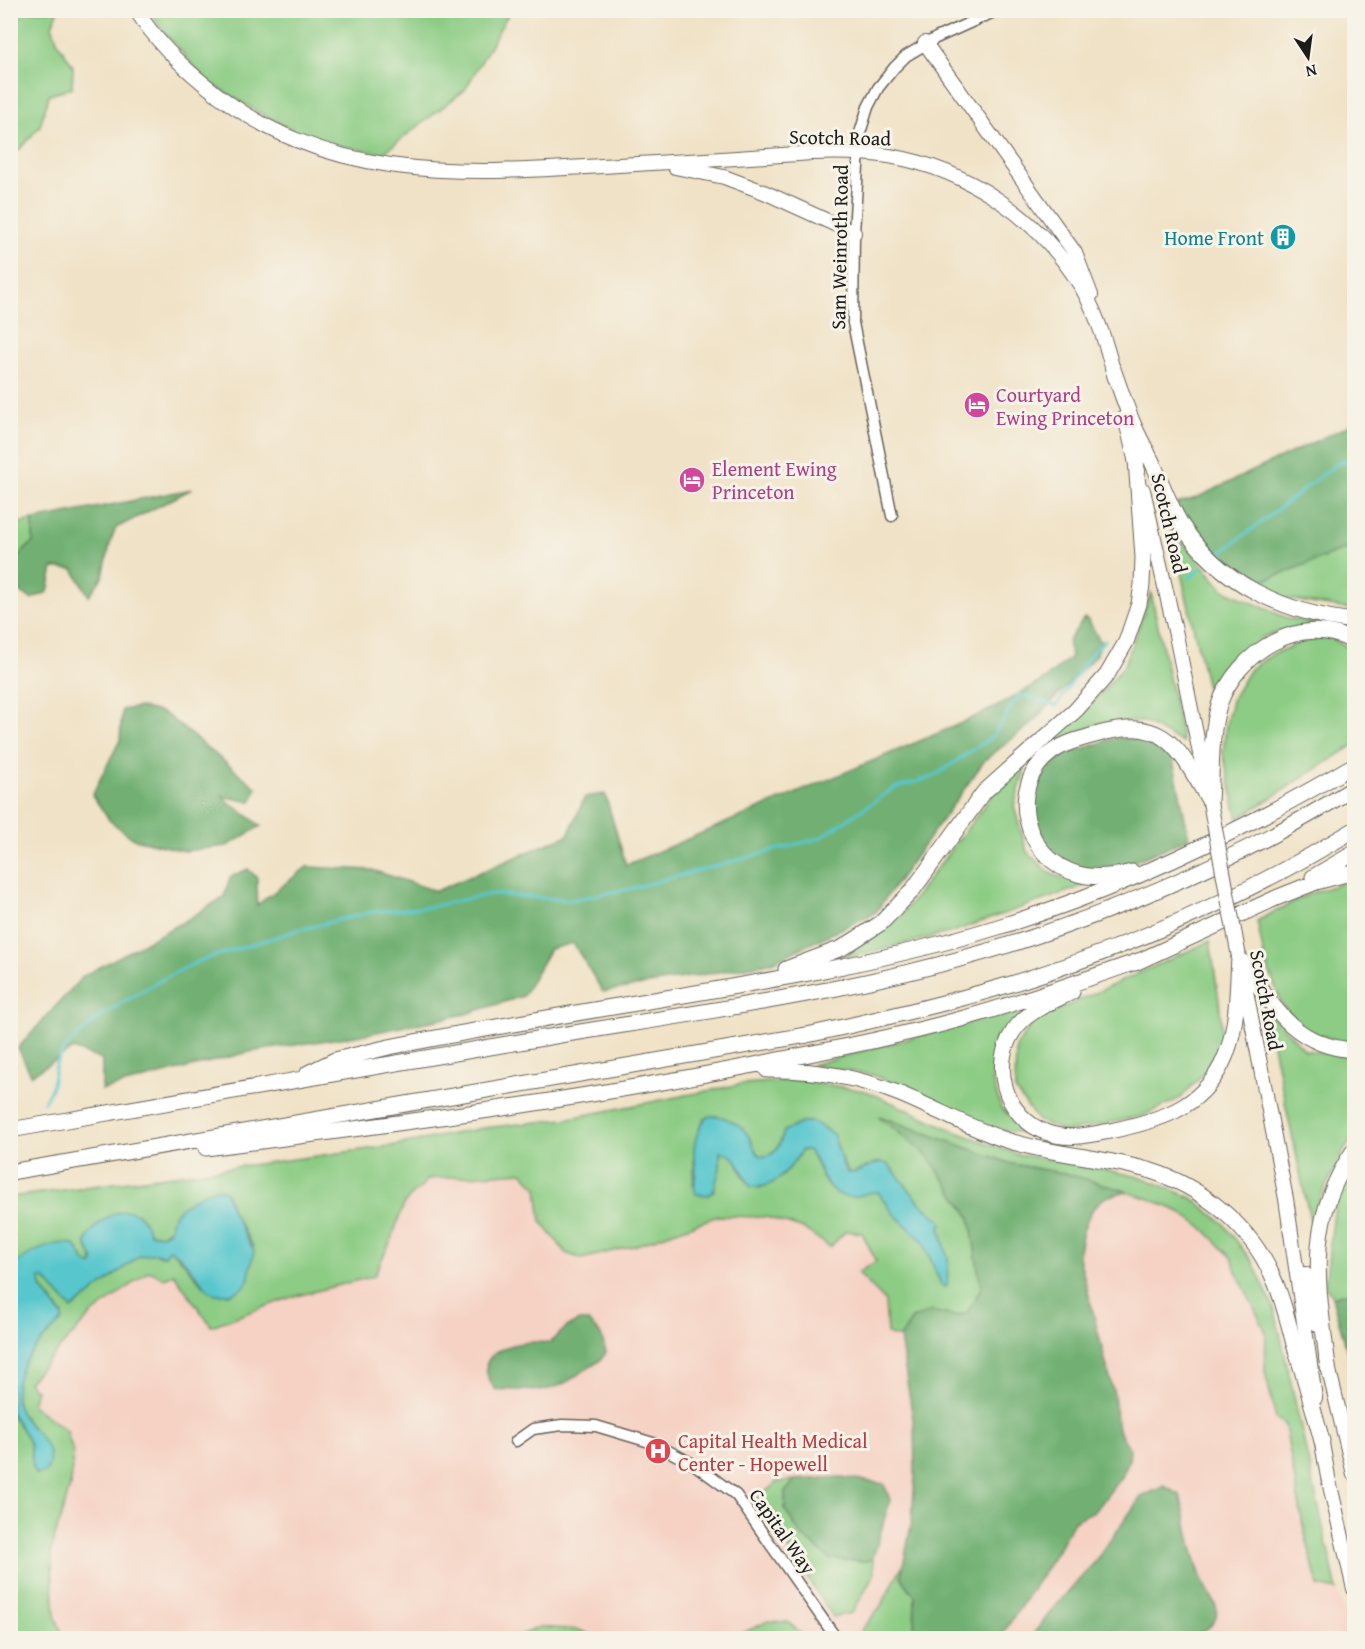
<svg xmlns="http://www.w3.org/2000/svg" width="1365" height="1649" viewBox="0 0 1365 1649" font-family="'Gentium Book Plus',serif">
<style>
.built{fill:#f5d2c3}
.green{fill:#8ccc84;stroke:#547450;stroke-width:1.5;fill-rule:evenodd}
.forest{fill:#71b072;stroke:#466647;stroke-width:1.5}
.water{fill:#59c7cd;stroke:#3a7274;stroke-width:1.5}
.lines{fill:none;stroke-linecap:round;stroke-linejoin:round}
.stream{stroke:#59c7cd;stroke-width:3}
.minor-casing{stroke:#666158;stroke-width:13}
.major-casing{stroke:#666158;stroke-width:16}
.highway-casing{stroke:#666158;stroke-width:17}
.minor{stroke:#fff;stroke-width:10}
.major{stroke:#fff;stroke-width:14}
.highway{stroke:#fff;stroke-width:15}
.major-bridge-casing{stroke:#666158;stroke-width:16;stroke-linecap:butt}
.major-bridge{stroke:#fff;stroke-width:14}
.labels{text-anchor:middle;dominant-baseline:central;stroke-width:6;stroke-linejoin:round;paint-order:stroke}
.street-label{font-size:20px;fill:#1c1c1c;stroke:#f7f3e8}
.culture-label{font-size:20px;fill:#0d838f;stroke:#f7f3e8;text-anchor:end}
.hotel-label{font-size:20px;fill:#b23c85;stroke:#f7f3e8;text-anchor:start}
.health-label{font-size:20px;fill:#be3a42;stroke:#f7f3e8;text-anchor:start}
</style>
<rect width="100%" height="100%" fill="#f7f3e8"/>
<filter id="ink" filterUnits="userSpaceOnUse"><feTurbulence type="fractalNoise" baseFrequency=".0167" numOctaves="2"/><feDisplacementMap in="SourceGraphic" scale="12" xChannelSelector="R" yChannelSelector="G"/><feConvolveMatrix kernelMatrix="1 2 1 2 8 2 1 2 1" color-interpolation-filters="sRGB"/></filter>
<filter id="wash" filterUnits="userSpaceOnUse"><feTurbulence type="fractalNoise" baseFrequency=".008" numOctaves="4" result="noise"/><feDisplacementMap in="SourceGraphic" scale="24" xChannelSelector="R" yChannelSelector="G"/><feGaussianBlur stdDeviation="1.35" result="paint"/><feColorMatrix in="noise" values="0 0 0 0 0 0 0 0 0 0 0 0 0 0 0 0 0 1.4 0 .05"/><feComposite in="paint" operator="in"/></filter>
<g filter="url(#wash)">
<rect width="100%" height="100%" fill="#f0e2c6"/>
<path class="built" d="M799 1080 866 1091 957 1132 1016 1154 1083 1165 1144 1178 1224 1224 1253 1263 1275 1311 1337 1590 1352 1638H598L579 1630 540 1627 513 1638H11L10 1197 391 1146 483 1128 565 1119 742 1084Z"/>
<path class="green" d="M22 11H58L52 26 58 43 73 66 72 88 49 95 40 126 19 150 11 151V20L15 32Z
M151 11H510L465 90 382 154 312 140 256 111 207 81 159 26Z
M33 520V542L11 564V525Z
M1171 529 1224 590 1289 619 1321 622 1264 636 1224 674 1211 705Z
M1354 546V610L1281 598 1257 583Z
M1151 593 1183 743 1142 721 1099 724 1048 744 1081 717 1124 666Z
M1330 638 1354 650V745L1238 819 1223 754 1226 724 1233 697 1250 669 1273 654 1304 641Z
M1027 763 1014 806 1027 852 1051 874 1086 885 952 932 840 959 900 917 997 789Z
M1354 879V1042H1342L1302 1029 1283 1006 1265 961 1257 921 1309 894Z
M1210 941 1220 1007 1222 1038 1208 1068 1181 1098 1142 1116 1065 1132 1038 1121 1015 1090 1016 1047 1033 1021Z
M1028 1006 1000 1043 992 1079 1001 1108 1030 1134 989 1128 873 1075 811 1065Z
M1265 1008 1305 1050 1354 1057V1137L1345 1149 1320 1198 1312 1229Z
M799 1080 866 1091 957 1132 1016 1154 1083 1165 1144 1178 1192 1198 1224 1224 1253 1263 1275 1311 1337 1590 1318 1586 1303 1525 1285 1425 1276 1418 1265 1372 1266 1332 1235 1269 1233 1259 1206 1231 1180 1212 1150 1199 1068 1174 1012 1164 881 1117 928 1156 970 1217 981 1288 967 1313 954 1316 944 1313 913 1317 900 1338 887 1334 885 1301 858 1273 876 1261 862 1233 846 1231 830 1247 804 1229 766 1217 718 1216 637 1245 582 1259 566 1253 541 1221 537 1188 522 1172 428 1179 422 1187 413 1193 404 1204 392 1238 374 1276 289 1298 211 1326 174 1274 164 1278 149 1271 91 1315 28 1382 36 1390 32 1405 67 1431 73 1452 71 1483 51 1550 55 1615 64 1638H11L10 1412C17 1423 26 1433 30 1446 32 1455 32 1464 36 1474L45 1472C61 1448 30 1431 20 1412 14 1401 15 1387 18 1375 25 1352 47 1333 63 1315L41 1287 40 1278 45 1279 72 1309 139 1256 155 1253 162 1256 169 1249C189 1261 198 1292 223 1294L252 1260 253 1246 232 1211 227 1195 221 1189 161 1235 150 1233 140 1216C117 1212 108 1213 93 1231 90 1235 85 1238 86 1243 87 1252 95 1257 93 1266L85 1262 75 1245 12 1267 11 1271V1197L391 1146 483 1128 565 1119 742 1084ZM704 1119 751 1142 754 1149 760 1156C777 1158 779 1144 785 1131L804 1122H813C820 1128 829 1133 834 1140 837 1144 838 1149 839 1153 848 1181 854 1174 875 1163L893 1170 920 1203 942 1224 940 1227 948 1260 946 1287 941 1284 923 1241 893 1213 878 1192C865 1190 853 1199 841 1194 820 1187 820 1163 808 1150H802C787 1172 785 1178 759 1188 755 1186 749 1183 746 1180 736 1167 741 1154 720 1152V1168L693 1184C695 1173 694 1165 694 1154 694 1141 699 1130 704 1119Z
M1354 1169V1291L1332 1297 1325 1285 1336 1196Z
M795 1480 785 1493 867 1561 873 1558 874 1575 852 1613 833 1617 756 1500 777 1482Z
M902 1567 901 1577 915 1596 914 1638H855L880 1607Z
M768 1621 788 1622 807 1638H733Z
M540 1627 579 1630 598 1638H513Z"/>
<path class="forest" d="M1354 423V546L1257 583 1216 559 1176 504 1196 498Z
M192 489 116 528 111 540 103 576 89 596 73 569 53 568 48 592 31 599 11 585V564L33 542V520Z
M1084 618 1089 621 1101 643 1096 655 1031 724 985 760 875 913 770 963 603 992 573 943 550 949 523 996 466 1014 367 1034 249 1052 102 1090V1060L73 1049 31 1075 18 1048 83 976 185 921 224 897 230 877 248 869 257 878V905L307 867 372 870 436 891 568 835 585 797 605 794 626 865 948 729 996 707 1045 679 1071 657 1068 641Z
M140 707 164 713 257 788 251 802 221 796 261 826 227 846 184 851 134 839 110 821 92 795 120 740 122 710Z
M1115 738 1142 739 1173 760 1189 838 1124 866 1079 869 1047 847 1035 821V786L1050 766 1065 754Z
M878 1116 1012 1164 1068 1174 1127 1191C1119 1194 1110 1195 1103 1199 1086 1210 1080 1238 1079 1257L1114 1395 1118 1430 1130 1449 1129 1460 1123 1474 1100 1505 1094 1511 1074 1521 1057 1551 1000 1638H914L915 1596 901 1577 912 1520 915 1475 914 1425 900 1338 913 1318 932 1311 954 1316 967 1313 981 1288 970 1217 928 1156Z
M1354 1291V1375L1332 1297Z
M579 1321H588L601 1335 606 1352C602 1361 593 1365 585 1370 573 1378 561 1387 548 1389 532 1393 513 1388 496 1390 491 1384 489 1381 487 1373 481 1352 514 1343 531 1342 537 1342 544 1343 550 1342L567 1327Z
M842 1477 884 1484 890 1500 873 1558 867 1561 830 1559 801 1535 785 1510V1492L795 1480Z
M1164 1486 1180 1495C1188 1524 1192 1558 1205 1586 1210 1597 1221 1606 1215 1620 1210 1630 1197 1634 1188 1638H1030L1057 1604 1094 1563 1141 1497Z"/>
<path class="water" d="M709 1116C722 1114 740 1124 748 1135 753 1143 754 1150 760 1156 777 1158 780 1144 784 1131L804 1122H813L822 1127 833 1134 844 1168 848 1173C863 1175 874 1156 889 1165L920 1203 942 1222 940 1227 948 1260 947 1286 944 1287 941 1284 923 1241 893 1213 878 1192C868 1191 860 1197 850 1197 823 1196 822 1164 808 1150H802C790 1168 776 1190 751 1187 741 1173 740 1154 720 1152V1168L713 1192 708 1195 696 1194C692 1185 696 1180 696 1170 696 1165 695 1160 694 1156 693 1143 699 1123 709 1116Z
M217 1189 225 1191 232 1211 254 1251 248 1281 244 1287 231 1294H215L209 1291 181 1257 169 1249 165 1256 155 1253 139 1256 72 1309 45 1279 40 1278 41 1287 63 1317 62 1321C41 1341 17 1360 16 1392 15 1400 17 1407 21 1414 31 1430 54 1444 49 1464 47 1472 43 1474 36 1474L33 1468 30 1445 25 1434 11 1412 10 1271C20 1255 58 1238 75 1245L85 1262 92 1266 94 1261 86 1243C89 1226 124 1200 140 1216 144 1220 147 1228 150 1233L161 1235 170 1231C171 1226 171 1220 173 1217 178 1206 206 1191 217 1189Z"/>
<g class="lines">
<path class="stream" d="M1221 553 1335 465 1354 457
M1189 578 1201 569
M44 1102 51 1089 56 1064 65 1048 100 1016 157 982 199 961 298 930 372 912 429 907 491 894 570 900 633 888 820 838 894 788 933 777 993 736 1019 694 1056 706 1092 653 1105 640"/>
</g>
</g>
<g filter="url(#ink)">
<g class="lines">
<defs>
<path id="minor" d="M1353 10 1354 13
M892 516 853 323 854 233 860 133 868 107 878 88 894 68 906 56 936 38 998 10
M516 1441 533 1429 562 1425 596 1426 653 1443 695 1465 736 1495 836 1638"/>
<path id="major" d="M136 10C154 38 178 63 204 84 322 183 458 175 602 166 672 162 742 158 811 153 837 152 863 152 889 156 968 169 1041 219 1082 288 1098 316 1107 347 1115 378
M925 43 1075 253 1091 295
M675 167 724 177 764 192 854 233
M1125 417 1138 471
M1143 490 1176 635 1207 788
M1242 970 1286 1199 1315 1398
M1305 1274 1318 1325
M1326 1358 1354 1474
M1320 1432 1328 1477 1354 1589"/>
<path id="highway" d="M1113 369C1119 386 1125 404 1132 421 1138 436 1147 451 1154 466 1163 486 1170 506 1181 524 1220 584 1285 613 1354 621
M1210 802C1212 770 1210 735 1219 705 1237 652 1302 611 1354 642
M1132 872C1115 876 1095 879 1078 874 1024 859 1005 786 1052 752 1064 743 1080 739 1095 735 1166 714 1178 748 1210 802
M1313 877 1354 853
M1239 957C1271 1003 1292 1046 1354 1050
M1135 963 1276 898 1316 882 1354 872
M786 969 842 948 881 923 912 891 984 792 1076 710 1107 675 1126 642 1139 604 1142 585 1143 557 1136 460
M1072 992C1054 1001 1032 1009 1018 1025 988 1060 1003 1118 1048 1133 1068 1140 1089 1135 1110 1131 1157 1121 1199 1110 1222 1064 1238 1032 1237 991 1239 957
M767 1070C812 1069 858 1077 900 1094 934 1108 966 1126 1000 1138 1049 1155 1102 1156 1151 1171 1199 1186 1245 1222 1268 1267 1281 1291 1287 1318 1294 1344 1304 1376 1313 1408 1322 1441
M308 1073 335 1060 389 1047C479 1029 570 1014 660 999 774 980 888 961 998 927 1123 889 1242 831 1354 765
M10 1130C188 1099 365 1068 543 1038 706 1011 873 990 1030 938 1143 901 1253 851 1354 788
M206 1148C389 1125 572 1101 754 1065 823 1051 893 1038 961 1019 1023 1002 1084 980 1144 959
M10 1172 807 1035C872 1021 937 1006 1001 987 1124 950 1245 896 1354 830
M1328 1367C1318 1284 1304 1223 1354 1150"/>
</defs>
<use href="#minor" class="minor-casing"/>
<use href="#major" class="major-casing"/>
<use href="#highway" class="highway-casing"/>
<use href="#minor" class="minor"/>
<use href="#major" class="major"/>
<use href="#highway" class="highway"/>
<defs>
<path id="major-bridge" d="M1210 802 1239 957"/>
</defs>
<use href="#major-bridge" class="major-bridge-casing"/>
<use href="#major-bridge" class="major-bridge"/>
</g>
</g>
<defs>
<symbol id="building-disc" viewBox="-11 -11 22 22"><circle r="9.5" fill="#0f9aa8" stroke="#f7f3e8"/><path d="M-4-6H4V6H1V3H-1V6H-4ZM-2.5-4.3h1.7v1.8h-1.7ZM.8-4.3h1.7v1.8H.8ZM-2.5-1h1.7V.8h-1.7ZM.8-1h1.7V.8H.8Z" fill="#fff"/></symbol>
<symbol id="hotel-disc" viewBox="-11 -11 22 22"><circle r="9.5" fill="#d1479c" stroke="#f7f3e8"/><path d="M-6-4.5h1.5V1H6V5H4.5V3h-9V5H-6ZM-4 0a1.8 1.8 0 1 1 3.6 0ZM.5 0V-2.5h3Q6-2.5 6 0Z" fill="#fff"/></symbol>
<symbol id="hospital-disc" viewBox="-11 -11 22 22"><circle r="9.5" fill="#e0444e" stroke="#f7f3e8"/><path d="M-5-5h3v3.5h4V-5h3V5h-3V1.5h-4V5h-3Z" fill="#fff"/></symbol>
</defs>
<g fill-rule="evenodd">
<use href="#building-disc" x="1268" y="222" width="30" height="30"/>
<use href="#hotel-disc" x="962" y="390" width="30" height="30"/>
<use href="#hotel-disc" x="677" y="465" width="30" height="30"/>
<use href="#hospital-disc" x="643" y="1436" width="30" height="30"/>
</g>
<g class="labels">
<g class="street-label">
<text transform="translate(840 137) rotate(1)">Scotch Road</text>
<text transform="translate(839 247) rotate(-89)">Sam Weinroth Road</text>
<text transform="translate(1170 523) rotate(77)">Scotch Road</text>
<text transform="translate(1267 1000) rotate(79)">Scotch Road</text>
<text transform="translate(783 1531) rotate(55)">Capital Way</text>
</g>
<g class="culture-label">
<text x="1264" y="237">Home Front</text>
</g>
<g class="hotel-label">
<text x="996" y="394">Courtyard<tspan x="996" dy="23">Ewing Princeton</tspan></text>
<text x="712" y="468">Element Ewing<tspan x="712" dy="23">Princeton</tspan></text>
</g>
<g class="health-label">
<text x="678" y="1440">Capital Health Medical<tspan x="678" dy="23">Center - Hopewell</tspan></text>
</g>
</g>
<rect width="1365" height="1649" fill="none" stroke="#f7f3e8" stroke-width="36"/>
<g transform="translate(1308 57) rotate(167)" stroke="#f7f3e8" stroke-width="4.5" paint-order="stroke">
<path d="M0-4.5L10 22L0 15L-10 22Z" fill="#1c1c1c"/>
<text y="-9" font-size="16" font-weight="bold" text-anchor="middle" fill="#1c1c1c">N</text>
</g>
</svg>
